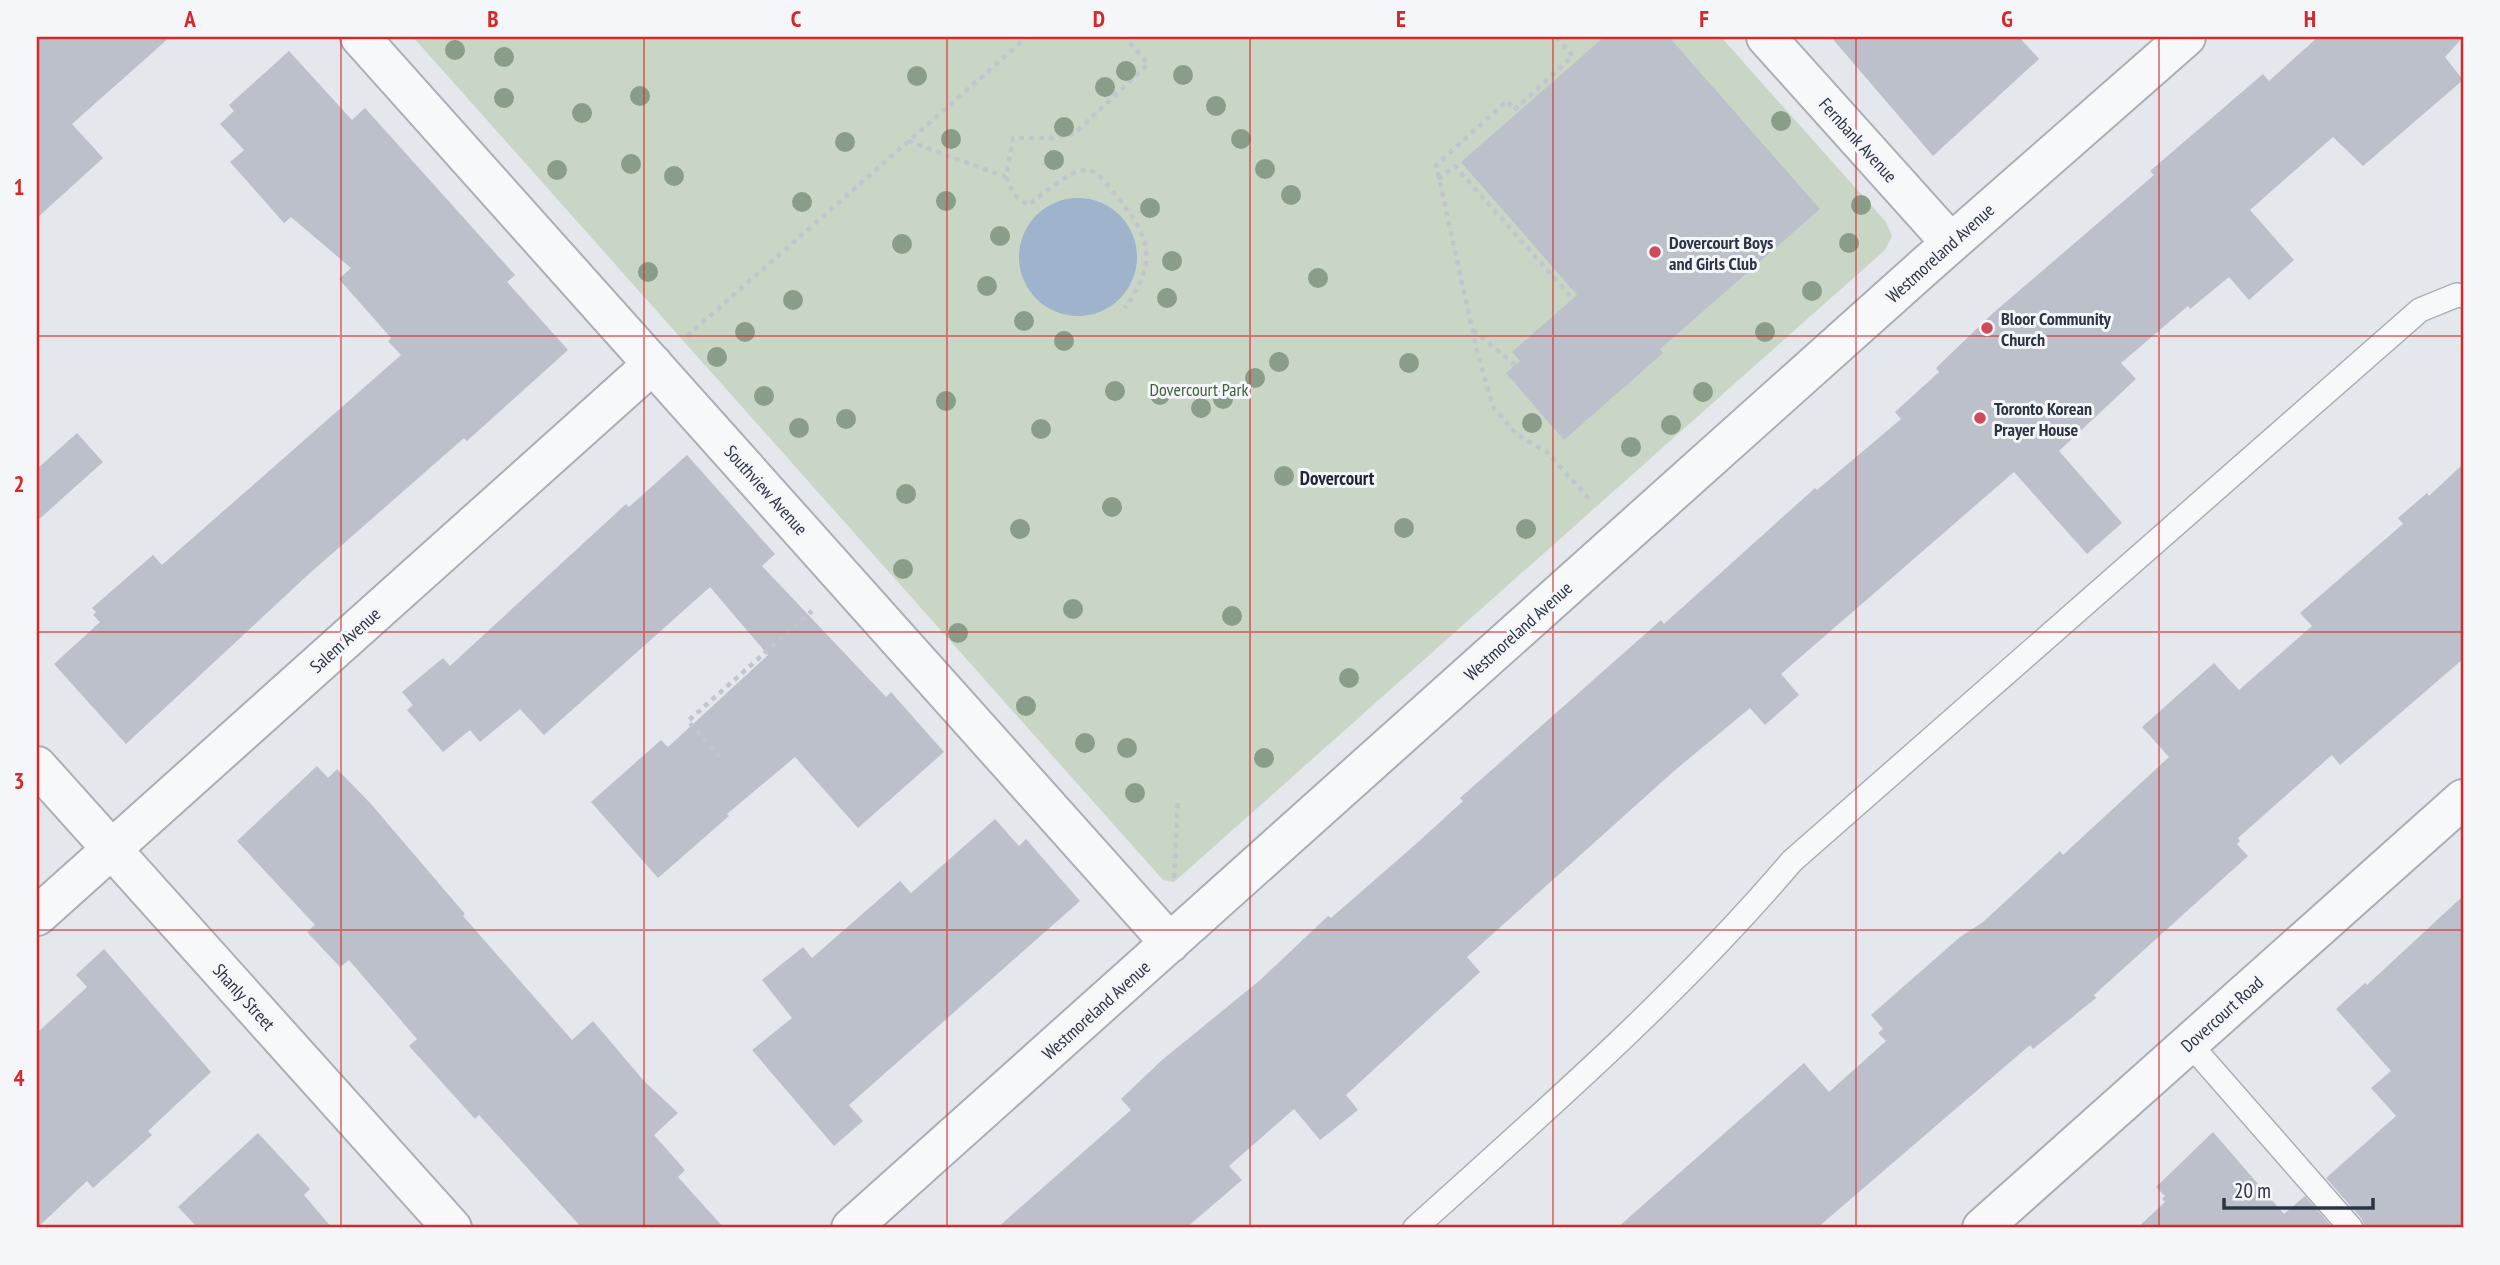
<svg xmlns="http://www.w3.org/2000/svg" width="2500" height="1265" viewBox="0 0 2500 1265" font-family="'PT Sans Narrow',sans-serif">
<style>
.green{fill:#c9d6c5}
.water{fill:#9fb4cc}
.building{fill:#bbc0ca}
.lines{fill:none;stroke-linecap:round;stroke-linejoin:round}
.service-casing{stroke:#a9aeb7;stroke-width:26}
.minor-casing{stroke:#a9aeb7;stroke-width:42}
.tertiary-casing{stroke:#a9aeb7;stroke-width:42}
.path{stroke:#c2c5cb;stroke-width:4.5;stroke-dasharray:5 5;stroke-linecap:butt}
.service{stroke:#f7f8fa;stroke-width:23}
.minor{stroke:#f7f8fa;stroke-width:38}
.tertiary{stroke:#f7f8fa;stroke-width:38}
.tree{fill:#899d89}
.grid{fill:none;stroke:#d62828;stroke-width:2;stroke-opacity:0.55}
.poi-dot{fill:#d1495b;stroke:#f4f6f9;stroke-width:2.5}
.labels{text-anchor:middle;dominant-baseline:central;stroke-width:6;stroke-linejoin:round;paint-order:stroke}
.street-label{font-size:18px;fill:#2b3445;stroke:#f4f6f9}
.poi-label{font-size:18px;font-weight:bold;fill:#2b3445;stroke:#f4f6f9;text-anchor:start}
.park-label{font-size:18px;fill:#3f6138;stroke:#f4f6f9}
.neighbourhood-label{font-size:19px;font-weight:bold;fill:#1d2536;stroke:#f4f6f9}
.neatline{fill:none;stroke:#d62828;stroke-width:2.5}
.grid-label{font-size:23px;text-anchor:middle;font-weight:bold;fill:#d62828}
</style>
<rect width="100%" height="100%" fill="#e4e7ec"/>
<path class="green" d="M413 37H1721L1886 222 1892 236 1885 250 1174 882 1163 880Z"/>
<path class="water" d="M1019 257a59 59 0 1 1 118 0a59 59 0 1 1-118 0Z"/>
<path class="building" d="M37 37H170L72 124 103 158 37 218Z
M1604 37H1669L1820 209 1660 349 1663 353 1564 440 1506 373 1520 361 1512 352 1577 295 1461 162Z
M1831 37H2019L2039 59 1933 156Z
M2318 37H2463L2445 57 2463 80 2363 166 2333 137 2250 210 2294 260 2249 300 2229 277 2190 309 2188 306 2121 363 2136 379 2059 451 2122 523 2087 554 2014 472 1781 674 1799 695 1765 725 1750 708 1674 771 1467 957 1480 972 1346 1095 1358 1110 1320 1140 1294 1109 1229 1166 1242 1180 1186 1228H997L1131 1110 1121 1099 1162 1060 1259 981 1328 916 1331 918 1416 844 1463 801 1460 798 1661 620 1664 624 1815 488 1817 490 1901 419 1895 412 1939 372 1936 368 1992 314 2154 175 2150 171 2263 74 2269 81Z
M289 51 352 120 365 108 515 275 507 282 568 350 467 441 464 438 310 573 126 744 54 664 100 622 93 615 96 612 92 608 153 555 162 565 401 355 388 341 391 338 339 279 351 268 291 217 284 223 230 162 244 150 220 124 234 111 229 105Z
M77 433 103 462 37 521V469Z
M687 455 775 554 762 566 886 697 891 692 944 752 858 828 795 757 727 814 729 816 658 878 591 802 661 740 668 747 768 655 710 587 544 735 520 709 480 742 470 730 443 752 407 710 413 705 402 692 443 658 450 666 626 504 629 507Z
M2463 464V659L2340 765 2332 755 2238 838 2240 841 2237 844 2248 856 2094 995 2096 998 2033 1049 2030 1045 1817 1228H1617L1804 1063 1829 1092 1886 1041 1878 1033 1883 1029 1871 1015 1960 937 1983 922 2060 851 2063 855 2169 757 2142 727 2214 663 2239 690 2312 626 2300 613 2403 524 2398 518 2427 493 2429 496Z
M317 766 328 778 337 769 371 804 465 914 463 916 572 1040 593 1021 644 1081 678 1113 654 1135 685 1170 678 1177 724 1228H582L479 1115 475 1119 409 1046 417 1039 349 960 340 967 307 932 315 925 237 841Z
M995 819 1019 846 1026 839 1080 901 849 1105 863 1121 834 1146 752 1050 792 1018 762 980 803 947 812 958 900 881 911 893Z
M2463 896V1228H2365L2362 1219 2326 1178 2396 1116 2371 1088 2391 1071 2336 1009 2365 983 2367 985Z
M104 949 211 1072 148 1131 152 1135 93 1188 87 1181 37 1228V1033L87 987 76 975Z
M2213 1132 2284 1214 2305 1196 2333 1228H2137L2165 1202 2162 1199 2165 1196 2156 1187Z
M258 1133 310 1189 304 1195 332 1228H198L178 1207Z"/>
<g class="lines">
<defs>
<path id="service" d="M2189 1043 2351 1228
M1415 1228C1546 1110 1677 996 1792 861L2420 310 2457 295 2463 296"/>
<path id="minor" d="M360 37 1170 943
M1766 37 1951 243
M37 766 452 1228
M37 916 653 364
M851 1228 1925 266 2186 37"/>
<path id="tertiary" d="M1982 1228 2463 799"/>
</defs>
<use href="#service" class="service-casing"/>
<use href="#minor" class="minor-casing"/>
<use href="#tertiary" class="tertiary-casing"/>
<path class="path" d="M1556 37 1573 56 1514 110 1507 101 1436 165 1477 351 1493 407 1516 434 1548 453 1592 502
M908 141 1006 177 1013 138H1053L1075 133 1148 64 1125 37
M1006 177 1014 195 1028 205C1041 196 1072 168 1087 170 1099 171 1108 186 1115 194 1150 237 1159 259 1125 308
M1438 179 1455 166 1570 296
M1473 330 1515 365
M687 336 1027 37
M720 757 688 721 812 611
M1174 878 1178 798"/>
<use href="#service" class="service"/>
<use href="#minor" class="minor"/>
<use href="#tertiary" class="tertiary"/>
</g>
<g class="tree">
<circle cx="455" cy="50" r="10"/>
<circle cx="504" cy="57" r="10"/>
<circle cx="1126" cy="71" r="10"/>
<circle cx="1183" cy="75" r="10"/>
<circle cx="917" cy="76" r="10"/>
<circle cx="1105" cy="87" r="10"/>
<circle cx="640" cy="96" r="10"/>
<circle cx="504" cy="98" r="10"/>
<circle cx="1216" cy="106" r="10"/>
<circle cx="582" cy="113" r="10"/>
<circle cx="1781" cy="121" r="10"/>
<circle cx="1064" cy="127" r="10"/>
<circle cx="951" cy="139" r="10"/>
<circle cx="1241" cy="139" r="10"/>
<circle cx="845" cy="142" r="10"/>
<circle cx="1054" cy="160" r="10"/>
<circle cx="631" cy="164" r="10"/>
<circle cx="1265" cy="169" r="10"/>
<circle cx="557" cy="170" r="10"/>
<circle cx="674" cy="176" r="10"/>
<circle cx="1291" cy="195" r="10"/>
<circle cx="946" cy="201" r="10"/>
<circle cx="802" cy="202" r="10"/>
<circle cx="1861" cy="205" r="10"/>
<circle cx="1150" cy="208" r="10"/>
<circle cx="1000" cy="236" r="10"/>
<circle cx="1849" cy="243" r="10"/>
<circle cx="902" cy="244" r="10"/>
<circle cx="1172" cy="261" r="10"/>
<circle cx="648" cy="272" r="10"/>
<circle cx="1318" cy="278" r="10"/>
<circle cx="987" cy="286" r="10"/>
<circle cx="1812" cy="291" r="10"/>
<circle cx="1167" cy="298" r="10"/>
<circle cx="793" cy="300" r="10"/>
<circle cx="1024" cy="321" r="10"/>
<circle cx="745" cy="332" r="10"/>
<circle cx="1765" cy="332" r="10"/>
<circle cx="1064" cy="341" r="10"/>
<circle cx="717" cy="357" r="10"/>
<circle cx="1279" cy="362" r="10"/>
<circle cx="1409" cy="363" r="10"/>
<circle cx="1255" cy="378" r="10"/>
<circle cx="1115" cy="391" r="10"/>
<circle cx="1703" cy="392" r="10"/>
<circle cx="1160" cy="395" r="10"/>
<circle cx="764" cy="396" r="10"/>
<circle cx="1223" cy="399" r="10"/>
<circle cx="946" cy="401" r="10"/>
<circle cx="1201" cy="408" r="10"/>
<circle cx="846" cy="419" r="10"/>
<circle cx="1532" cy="423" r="10"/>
<circle cx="1671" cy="425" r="10"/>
<circle cx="799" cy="428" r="10"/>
<circle cx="1041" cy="429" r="10"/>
<circle cx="1631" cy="447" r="10"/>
<circle cx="1284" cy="476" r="10"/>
<circle cx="906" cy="494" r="10"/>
<circle cx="1112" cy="507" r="10"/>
<circle cx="1404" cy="528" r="10"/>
<circle cx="1020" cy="529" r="10"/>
<circle cx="1526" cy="529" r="10"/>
<circle cx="903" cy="569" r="10"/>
<circle cx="1073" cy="609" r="10"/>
<circle cx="1232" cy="616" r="10"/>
<circle cx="958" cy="633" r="10"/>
<circle cx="1349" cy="678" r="10"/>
<circle cx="1026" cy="706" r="10"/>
<circle cx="1085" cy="743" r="10"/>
<circle cx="1127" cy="748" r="10"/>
<circle cx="1264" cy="758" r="10"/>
<circle cx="1135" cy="793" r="10"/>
</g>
<path class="grid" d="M341 37V1228M644 37V1228M947 37V1228M1250 37V1228M1553 37V1228M1856 37V1228M2159 37V1228M37 336H2463M37 632H2463M37 930H2463"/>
<g class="poi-dot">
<circle cx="1655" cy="252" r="7"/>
<circle cx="1987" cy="328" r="7"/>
<circle cx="1980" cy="418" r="7"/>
</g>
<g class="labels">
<g class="street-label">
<text transform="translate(1858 140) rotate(48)">Fernbank Avenue</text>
<text transform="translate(1940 253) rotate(-42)">Westmoreland Avenue</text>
<text transform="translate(766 490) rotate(48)">Southview Avenue</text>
<text transform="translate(1518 631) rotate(-42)">Westmoreland Avenue</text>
<text transform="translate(345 640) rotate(-42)">Salem Avenue</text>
<text transform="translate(244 997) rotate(48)">Shanly Street</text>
<text transform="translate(1096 1010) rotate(-42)">Westmoreland Avenue</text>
<text transform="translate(2222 1014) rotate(-42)">Dovercourt Road</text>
</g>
<g class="poi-label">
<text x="1669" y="242">Dovercourt Boys<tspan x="1669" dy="21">and Girls Club</tspan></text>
<text x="2001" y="318">Bloor Community<tspan x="2001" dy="21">Church</tspan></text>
<text x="1994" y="408">Toronto Korean<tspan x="1994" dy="21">Prayer House</tspan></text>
</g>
<g class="park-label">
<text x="1199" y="389">Dovercourt Park</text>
</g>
<g class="neighbourhood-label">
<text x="1337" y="478">Dovercourt</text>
</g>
</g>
<rect width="2500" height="1265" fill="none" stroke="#f4f6f9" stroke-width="77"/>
<path d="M2224 1198v10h149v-10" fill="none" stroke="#2b3445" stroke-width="3.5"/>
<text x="2234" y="1198" font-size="21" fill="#2b3445" stroke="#f4f6f9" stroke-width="5" paint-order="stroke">20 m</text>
<rect x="38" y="38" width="2424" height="1188" class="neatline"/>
<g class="grid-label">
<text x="190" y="27">A</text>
<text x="493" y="27">B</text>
<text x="796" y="27">C</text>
<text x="1099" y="27">D</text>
<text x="1401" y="27">E</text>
<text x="1704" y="27">F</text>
<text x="2007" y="27">G</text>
<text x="2310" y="27">H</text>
<text x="19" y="195">1</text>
<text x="19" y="492">2</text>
<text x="19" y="789">3</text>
<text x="19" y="1086">4</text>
</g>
</svg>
